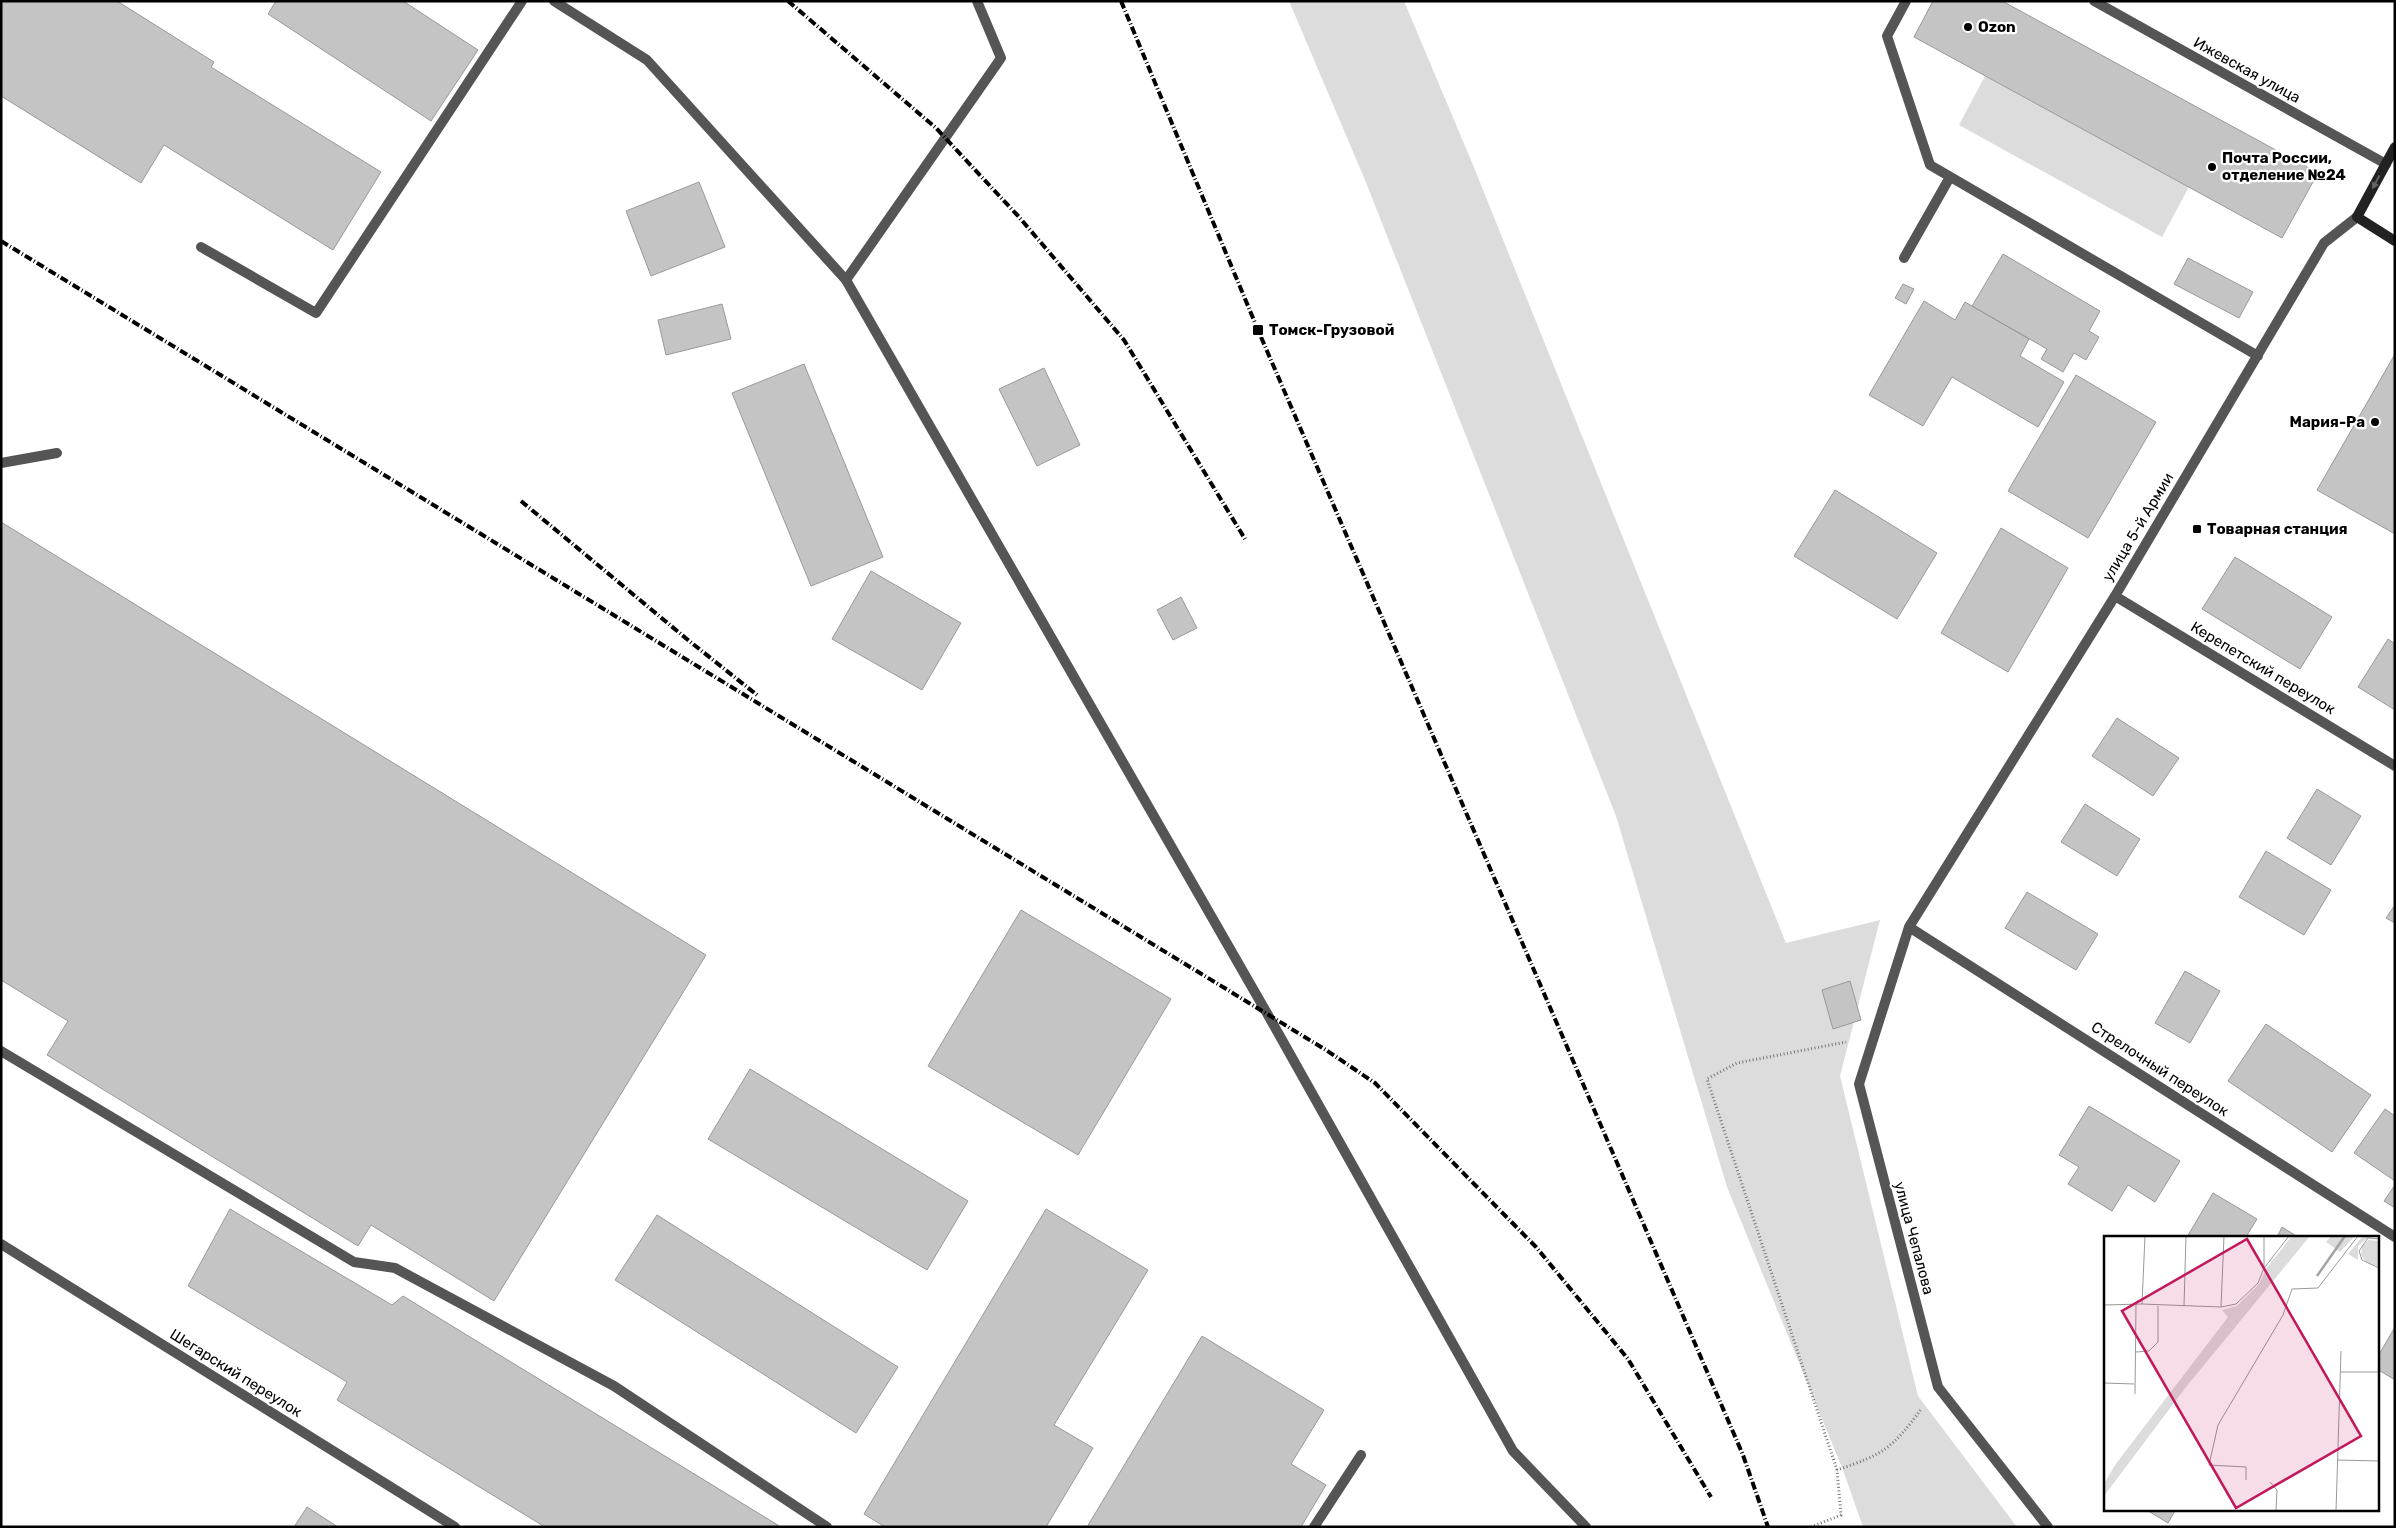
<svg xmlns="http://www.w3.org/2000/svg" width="2396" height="1528" viewBox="0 0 2396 1528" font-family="Rubik,sans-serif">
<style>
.green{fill:#dcdcdc}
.building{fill:#c4c4c4;stroke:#999}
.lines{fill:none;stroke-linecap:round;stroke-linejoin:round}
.path{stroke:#777;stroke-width:3;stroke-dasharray:1 2.5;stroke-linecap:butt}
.lane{stroke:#555;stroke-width:10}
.street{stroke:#555;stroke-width:10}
.secondary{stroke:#222;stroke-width:10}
.rail{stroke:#000;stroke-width:4;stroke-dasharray:8 2.5 1 2.5;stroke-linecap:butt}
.oneway{fill:#646464}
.poi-dot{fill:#000;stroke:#fff;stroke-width:2}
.labels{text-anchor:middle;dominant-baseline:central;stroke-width:4.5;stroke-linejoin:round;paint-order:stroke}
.poi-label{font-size:15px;font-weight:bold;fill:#000;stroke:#fff;text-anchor:start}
.street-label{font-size:15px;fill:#000;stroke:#fff}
.inset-river{fill:none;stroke:#a3a3a3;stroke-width:2.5}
.inset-road{fill:none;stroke:#999;stroke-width:1}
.view{fill:#c2185b;fill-opacity:0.15;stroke:#c2185b;stroke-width:2.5}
.inset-edge{fill:none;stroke:#000;stroke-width:2.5}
</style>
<rect width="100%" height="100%" fill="#fff"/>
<path class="green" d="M1289 1H1404L1473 165 1786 943 1880 920 1840 1076 1918 1396 2017 1527H1863L1843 1470 1727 1187 1616 816 1365 180Z
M1985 76 2189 187 2162 237 1959 125Z"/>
<path class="building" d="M1 1H117L214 62 211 67 381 172 333 250 164 145 141 183 1 96Z
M276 1H403L478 50 431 121 268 14Z
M1933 1H2002L2318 173 2282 238 1914 37Z
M699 182 725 247 651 276 626 211Z
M2003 254 2100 311 2089 331 2099 337 2086 360 2074 353 2063 372 2041 359 2047 349 1972 306Z
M2188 258 2253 292 2239 318 2174 284Z
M1903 284 1914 289 1906 304 1895 298Z
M1924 301 1955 320 1965 302 2029 339 2020 356 2064 382 2038 427 1952 377 1923 426 1869 395Z
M722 304 731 339 666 355 658 320Z
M2395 354V534L2317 490Z
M804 364 883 557 811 586 732 393Z
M1044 368 1080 445 1037 466 999 389Z
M2076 375 2156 422 2088 538 2008 491Z
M1835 490 1937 553 1897 619 1794 556Z
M1 522 706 955 494 1301 371 1225 358 1246 47 1055 68 1021 1 980Z
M2001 528 2068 568 2008 672 1941 633Z
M2235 557 2332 617 2300 669 2202 609Z
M871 571 961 623 922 690 832 639Z
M1181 597 1197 628 1173 640 1157 610Z
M2388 639 2395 644V710L2358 687Z
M2117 718 2179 758 2153 796 2092 756Z
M2317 789 2361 816 2331 865 2287 838Z
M2085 804 2140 839 2117 876 2061 842Z
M2266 851 2331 890 2304 935 2239 897Z
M2027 892 2098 934 2076 970 2005 928Z
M2395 905V923L2386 918Z
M1021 910 1171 999 1078 1155 928 1066Z
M2185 971 2220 991 2190 1043 2155 1023Z
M1850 981 1861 1020 1833 1029 1822 990Z
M2266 1024 2371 1095 2332 1152 2228 1081Z
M750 1069 968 1201 927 1270 708 1139Z
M2089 1106 2180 1161 2155 1202 2128 1185 2112 1211 2068 1184 2079 1167 2059 1155Z
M2385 1109 2395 1116V1181L2354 1153Z
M2395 1185V1208L2384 1201Z
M2213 1193 2257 1219 2246 1237H2187Z
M230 1209 392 1305 403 1296 781 1527H545L337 1400 347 1382 188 1286Z
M1046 1209 1148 1270 1054 1425 1093 1448 1046 1527H885L864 1514Z
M657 1215 898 1367 856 1433 615 1280Z
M2282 1227 2298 1237H2277Z
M2395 1327V1380L2377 1369V1358Z
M1202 1336 1324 1410 1291 1464 1326 1485 1301 1527H1087Z
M307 1507 338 1527H294Z
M2145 1509H2176L2168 1523Z"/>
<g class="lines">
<path class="path" d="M1837 1470 1707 1079 1737 1063 1846 1042
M1811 1527 1841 1515 1837 1470C1884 1454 1892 1449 1922 1408"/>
<path class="lane" d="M846 280 1001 58 977 1
M1 1051 354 1262 395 1268 614 1386 827 1527
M1314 1527 1361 1455"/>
<path class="street" d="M554 1 647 60 846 280 1268 1015 1513 1451 1586 1527
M1906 1 1887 36 1930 165 2258 356
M2094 1 2386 164
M201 247 316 313 522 1
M1904 258 1950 177
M1 463 57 453
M2115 596 2395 766
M1909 927 2395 1237
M1 1244 455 1527
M2048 1527 1938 1387 1859 1084 1909 927 2115 596 2324 243 2357 217"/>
<path class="secondary" d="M2395 147 2357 217 2395 241"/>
<path class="rail" d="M788 1 936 128 1019 217 1124 340 1245 539
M1121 1 1258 330 1743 1455 1768 1527
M1 241 1326 1050 1375 1083 1536 1247 1628 1359 1711 1497
M521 501 688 640 757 695"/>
</g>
<defs><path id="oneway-solid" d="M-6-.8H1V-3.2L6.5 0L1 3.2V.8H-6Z" transform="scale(1.25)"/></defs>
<use class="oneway" href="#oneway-solid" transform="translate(2376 182) rotate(118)"/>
<g class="poi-dot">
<circle cx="1968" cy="27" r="5"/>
<circle cx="2212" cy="167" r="5"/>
<rect x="1252" y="324" width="12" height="12" rx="2.5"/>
<circle cx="2375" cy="422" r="5"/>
<rect x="2192" y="524" width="10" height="10" rx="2.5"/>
</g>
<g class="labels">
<g class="poi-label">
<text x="1978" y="27">Ozon</text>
<text x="2222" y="158">Почта России,<tspan x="2222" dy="17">отделение №24</tspan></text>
<text x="1269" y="330">Томск-Грузовой</text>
<text x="2365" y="422" text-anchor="end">Мария-Ра</text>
<text x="2207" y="529">Товарная cтанция</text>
</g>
<g class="street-label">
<text transform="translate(2247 70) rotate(29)">Ижевская улица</text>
<text transform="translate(2138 527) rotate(-59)">улица 5-й Армии</text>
<text transform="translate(2263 668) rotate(31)">Керепетский переулок</text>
<text transform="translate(2160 1069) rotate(33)">Стрелочный переулок</text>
<text transform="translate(1914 1238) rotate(75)">улица Чепалова</text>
<text transform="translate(236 1373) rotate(32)">Шегарский переулок</text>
</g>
</g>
<g transform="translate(2104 1236)">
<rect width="275" height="275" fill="#fff"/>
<path d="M188 0H206L82 151 0 260V248L11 229 124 81 118 74 133 70 155 48 162 33ZM227 0H251L236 16 222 6ZM259 0H266L254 10V24L244 18ZM264 4 275 5V31L262 26 257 19 258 11Z" fill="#dcdcdc"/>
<path class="inset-river" d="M213 40 241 0"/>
<path class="inset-road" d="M275 3 264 2 255 15 258 24 275 32M161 31 185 0M38 68 117 71 132 68 154 47 160 32V0M0 69 38 68 41 0M80 70 82 0M117 71 120 0M32 116 45 115 54 106V70M236 136H275M0 147 30 148M31 158 32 68M233 224 275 225M142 244V231L105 229 114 189 179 79 188 53 214 52 254 0M166 246 173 254 172 275M232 275 237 115"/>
<path class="view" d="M143 3 257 200 132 272 18 75Z"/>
<rect width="275" height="275" class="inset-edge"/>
</g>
<rect width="2396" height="1528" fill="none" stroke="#000000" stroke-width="5"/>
</svg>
